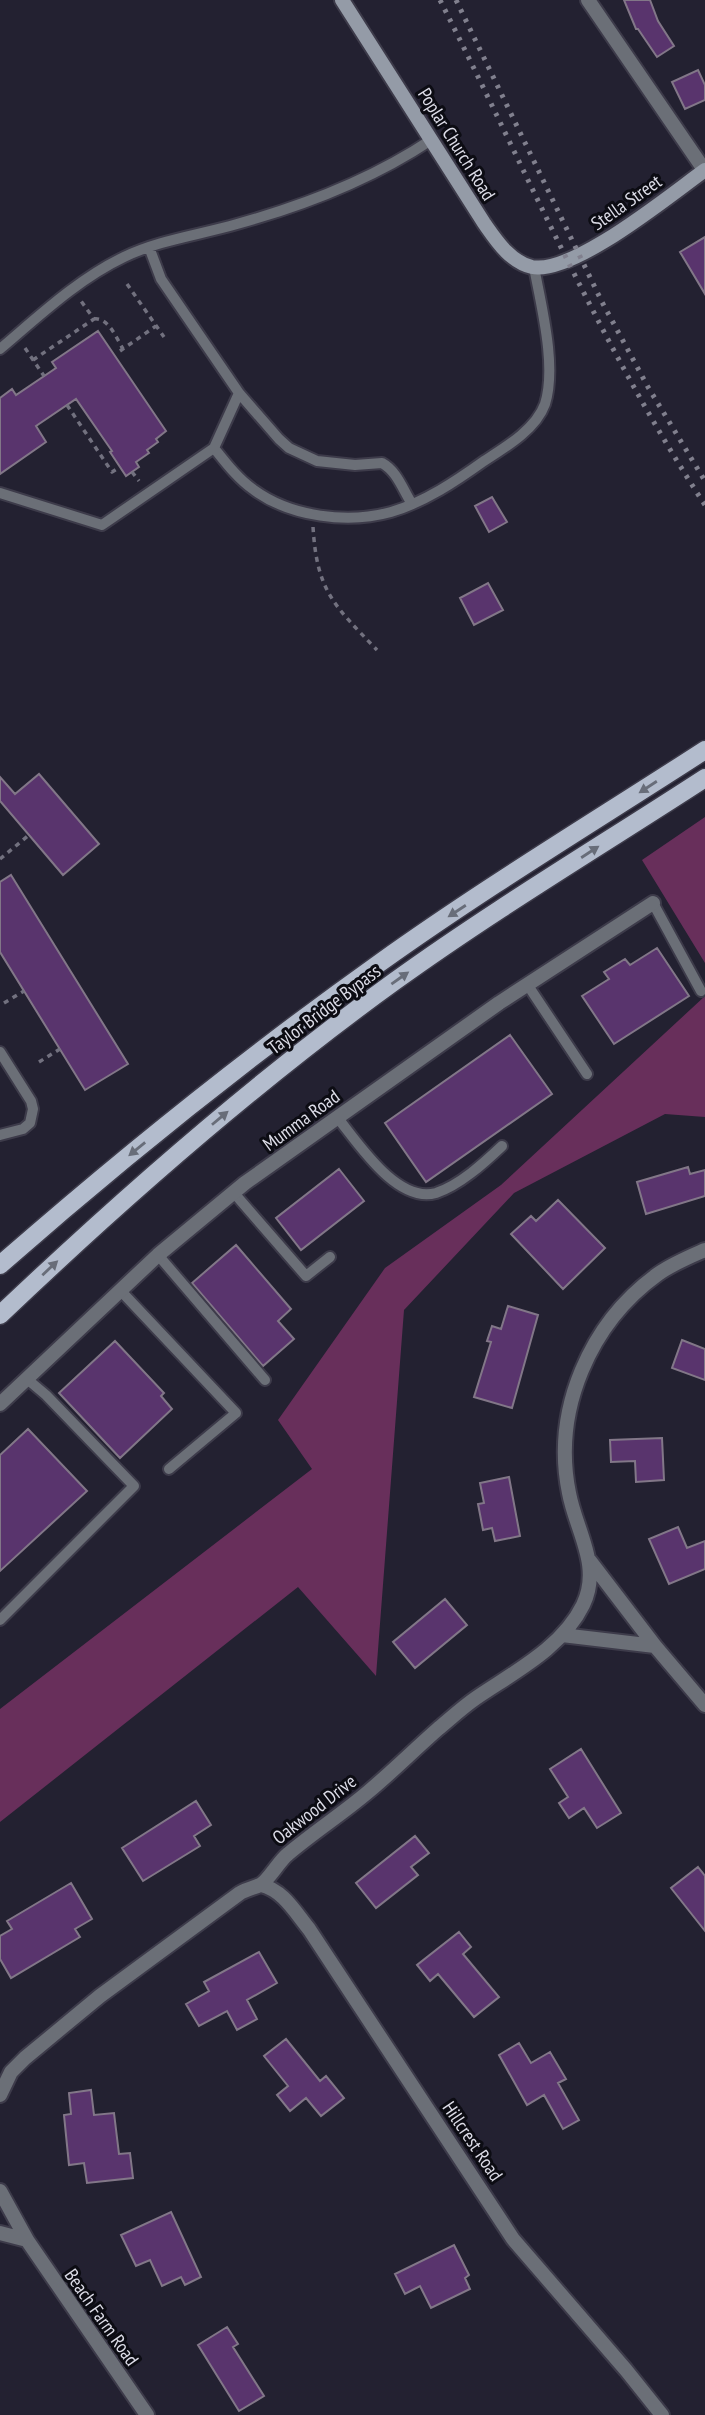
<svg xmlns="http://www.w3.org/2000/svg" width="705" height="2415" viewBox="0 0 705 2415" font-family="'PT Sans Narrow',sans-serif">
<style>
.forest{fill:#682f5b}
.building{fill:#59346d;stroke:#827788;stroke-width:2}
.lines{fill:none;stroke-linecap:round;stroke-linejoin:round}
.lane-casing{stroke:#3d3b4a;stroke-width:14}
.street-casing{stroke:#3d3b4a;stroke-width:18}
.secondary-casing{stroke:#3d3b4a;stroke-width:18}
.primary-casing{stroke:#3d3b4a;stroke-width:21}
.path{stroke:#72717f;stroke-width:3.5;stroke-dasharray:5 5;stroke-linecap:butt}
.lane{stroke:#6b6f77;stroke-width:10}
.street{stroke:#6b6f77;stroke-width:14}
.secondary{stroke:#949ba7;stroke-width:14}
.primary{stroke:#b3bccd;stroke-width:18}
.rail{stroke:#81808e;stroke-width:5;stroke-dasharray:3.5 7;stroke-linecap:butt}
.oneway{fill:#686d79}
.labels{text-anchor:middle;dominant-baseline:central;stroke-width:6;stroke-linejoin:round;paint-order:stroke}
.street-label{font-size:19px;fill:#dcdce7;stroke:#0c0c13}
</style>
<rect width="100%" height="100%" fill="#232131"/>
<path class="forest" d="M705 817V963L642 860Z
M705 996V1117L665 1114 514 1193 404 1310 376 1676 298 1587 0 1822V1709L312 1469 278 1420 385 1268 501 1185Z"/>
<path class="building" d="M624 0H650L658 21 674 46 657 57 638 29H636Z
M698 70 705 85V100L685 109 672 82Z
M705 237V294L680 252Z
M98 331 166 431 156 439 158 442 147 450 149 453 136 462 139 467 126 476 110 452 112 451 76 399 36 426 46 442 0 474V398L12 389 16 395 56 368 52 362Z
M492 497 507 522 489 532 475 506Z
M488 583 503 610 474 625 460 598Z
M39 774 99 844 63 875 0 801V777L15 794Z
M11 875 128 1064 85 1090 0 952V882Z
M657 948 689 996 614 1044 582 996 609 979 604 972 625 959 630 965Z
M510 1035 552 1094 426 1182 385 1123Z
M688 1167 690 1174 705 1170V1196L646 1214 637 1182Z
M339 1169 364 1201 301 1250 276 1218Z
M558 1200 605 1248 563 1289 511 1234 531 1216 536 1221Z
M236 1245 291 1309 278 1321 294 1339 263 1366 192 1283Z
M508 1306 538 1315 512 1408 474 1397 491 1342 487 1341 492 1326 501 1329Z
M682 1340 705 1349V1380L672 1368Z
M115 1341 164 1393 161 1396 172 1409 120 1458 59 1393Z
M28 1429 87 1491 0 1571V1455Z
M662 1438 664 1480 636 1482 635 1461 611 1462 610 1440Z
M509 1477 520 1536 495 1541 492 1528 483 1530 478 1504 484 1503 480 1483Z
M678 1527 687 1548 705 1541V1569L669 1584 649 1539Z
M445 1599 467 1625 415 1668 393 1642Z
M581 1749 621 1813 597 1828 584 1808 569 1818 559 1803 568 1797 550 1769Z
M196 1801 211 1825 194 1836 200 1846 143 1881 122 1848Z
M415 1836 429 1853 411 1867 418 1875 376 1908 356 1883Z
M698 1867 705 1876V1931L671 1888Z
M71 1883 92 1919 75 1929 80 1937 11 1978 0 1959V1936L12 1929 7 1921Z
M459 1932 471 1947 463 1954 499 1997 474 2017 438 1974 430 1981 417 1965Z
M259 1952 277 1983 247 2000 257 2019 237 2030 227 2011 199 2026 186 2004 209 1991 204 1982Z
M286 2039 320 2081 326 2076 344 2098 321 2116 306 2098 290 2111 277 2095 288 2086 264 2056Z
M519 2043 531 2063 550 2052 566 2079 558 2083 579 2120 563 2129 544 2095 527 2105 499 2055Z
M91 2090 94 2115 114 2113 119 2154 130 2153 133 2178 87 2183 84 2163 69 2165 64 2115 71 2114 69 2093Z
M171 2212 201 2277 185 2285 181 2277 162 2286 150 2260 136 2266 121 2235Z
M454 2245 469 2275 465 2278 470 2289 431 2308 420 2286 405 2294 395 2274Z
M227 2327 238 2344 233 2347 264 2396 239 2411 198 2345Z"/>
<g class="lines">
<defs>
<path id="lane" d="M149 247 161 279 239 393 279 439 289 448 317 461 355 465 382 463C397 471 403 490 412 504
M0 349C39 316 78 279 124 257 159 240 199 235 237 224 306 205 371 180 431 140
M214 448 239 393
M0 493 102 525 214 448C226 463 238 479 254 490 291 517 348 524 391 512 425 502 456 481 484 461 506 447 536 429 545 404 557 366 541 305 534 267
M653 903 701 991
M527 984 587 1074
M0 1052 31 1101 33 1109 30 1123 23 1129 0 1135
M337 1117C358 1143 397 1204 436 1193 460 1185 484 1163 502 1146
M234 1193 306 1276 330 1257
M158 1255 265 1380
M120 1290 236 1413 169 1469
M0 1620 134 1486 46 1395 27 1379"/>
<path id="street" d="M588 0 705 171
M0 1404 158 1255 245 1183 499 1003 653 903
M590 1561 655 1646
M562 1635 655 1646 705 1705
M261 1885C283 1890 295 1912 309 1929L513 2239 626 2370 662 2415
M0 2095 11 2072 25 2058 100 1996 240 1893C247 1889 253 1888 260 1885 268 1881 279 1861 288 1854 314 1832 342 1814 368 1792 392 1772 415 1749 439 1728 451 1718 463 1707 476 1698 514 1672 562 1648 583 1605 602 1566 576 1531 569 1493 552 1410 590 1323 658 1274 672 1264 689 1257 705 1250
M0 2191 27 2240
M0 2233 27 2240 147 2415"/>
<path id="secondary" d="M342 0 484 223C496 240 510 262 532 267 573 275 670 195 705 170"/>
<path id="primary" d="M0 1265C122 1158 249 1056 381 962 486 887 597 820 705 750
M0 1315C125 1196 255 1082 395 981 495 909 602 845 705 778"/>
</defs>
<use href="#lane" class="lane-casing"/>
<use href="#street" class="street-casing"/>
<use href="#secondary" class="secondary-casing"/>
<use href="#primary" class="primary-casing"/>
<path class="path" d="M127 284 164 337
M94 319C108 317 116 337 123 349
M25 348 44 376
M120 351 156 326
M33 360 94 319 81 301
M67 405 112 472 120 467
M132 472 139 481
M313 527C317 592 334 605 377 650
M0 859 29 835
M4 1003 24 991
M39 1062 60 1049"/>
<use href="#lane" class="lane"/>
<use href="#street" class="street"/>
<use href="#secondary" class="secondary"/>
<use href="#primary" class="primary"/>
<path class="rail" d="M440 0C526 170 600 345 705 505
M456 0 602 302 648 387 705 481"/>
</g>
<defs><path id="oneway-solid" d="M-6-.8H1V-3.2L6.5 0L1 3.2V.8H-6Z" transform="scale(1.75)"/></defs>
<g class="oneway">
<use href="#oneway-solid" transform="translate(648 787) rotate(147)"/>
<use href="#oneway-solid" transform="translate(590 852) rotate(-33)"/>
<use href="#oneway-solid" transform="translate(457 911) rotate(147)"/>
<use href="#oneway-solid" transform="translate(400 978) rotate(-35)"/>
<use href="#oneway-solid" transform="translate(220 1118) rotate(-40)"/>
<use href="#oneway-solid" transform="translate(137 1149) rotate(141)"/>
<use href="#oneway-solid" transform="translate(50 1268) rotate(-43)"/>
</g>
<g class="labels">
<g class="street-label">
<text transform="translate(457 144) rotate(58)">Poplar Church Road</text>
<text transform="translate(626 202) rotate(-35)">Stella Street</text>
<text transform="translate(324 1009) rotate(-37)">Taylor Bridge Bypass</text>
<text transform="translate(301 1120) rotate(-36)">Mumma Road</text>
<text transform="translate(314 1809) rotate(-38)">Oakwood Drive</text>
<text transform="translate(473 2141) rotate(56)">Hillcrest Road</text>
<text transform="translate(102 2317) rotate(55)">Beach Farm Road</text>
</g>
</g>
</svg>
